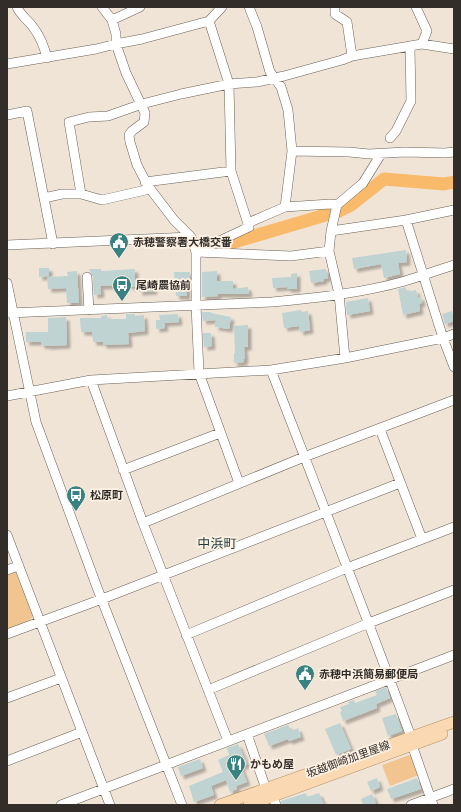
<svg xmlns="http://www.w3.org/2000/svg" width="461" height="812" viewBox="0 0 461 812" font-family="'IBM Plex Sans','Noto Sans JP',sans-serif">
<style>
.green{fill:#f2c590}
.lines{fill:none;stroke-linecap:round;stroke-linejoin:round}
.river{stroke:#f9ba6c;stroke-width:13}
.building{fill:#bed3d2;filter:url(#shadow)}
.minor-casing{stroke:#6b6156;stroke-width:10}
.major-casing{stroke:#b18d61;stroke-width:12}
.minor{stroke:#fff;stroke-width:9}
.major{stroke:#fad9b2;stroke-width:11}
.labels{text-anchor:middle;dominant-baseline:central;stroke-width:3.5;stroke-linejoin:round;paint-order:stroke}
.poi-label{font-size:11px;font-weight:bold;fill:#322d28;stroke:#fdf1e4;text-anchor:start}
.street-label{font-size:11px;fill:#322d28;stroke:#fdf1e4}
.quarter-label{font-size:13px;fill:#1a3c3c;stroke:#fdf1e4}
</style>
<defs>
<filter id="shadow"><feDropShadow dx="3.5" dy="3.5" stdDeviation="1" flood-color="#0004"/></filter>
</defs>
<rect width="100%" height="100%" fill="#f0e4d7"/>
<path class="green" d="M13 571 16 573 33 616 30 620 7 630V574Z
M412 754 419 775 390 786 382 765Z"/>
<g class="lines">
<path class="river" d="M224 245 339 211 351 205 384 179 444 184 454 182"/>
</g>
<path class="building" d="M406 250 407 262 398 263 400 274 384 278 381 264 354 269 352 258Z
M39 268H49V276L39 277Z
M89 269H101V271L135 269V281L152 280 154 291 139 292V287H130V285L100 286 101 294 94 295 93 277Z
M326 269 328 278 323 279 324 281 311 283 309 271Z
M77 271 79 303H67L66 288 48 289 47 277 68 276 67 272Z
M217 271V281H233V289L248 287 249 294H218V296L202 297V272Z
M174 272H190V279H186L187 296H176Z
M297 273V289H287V287L273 288 272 278 291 277V274Z
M406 287V292L416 290 418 298 421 297 422 303 419 304 420 311 403 315 398 289Z
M368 298 370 311 347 315 346 302Z
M301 310 302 312 308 311 310 330 300 332 299 326 284 328 282 313Z
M452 311 454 321 445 324 442 314Z
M202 312H211V313L231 317 229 329 215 327 216 320 203 321Z
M126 314H135V316L144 315 145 331 128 333 129 344 103 345V342H93L92 332H81L80 318H101V316L107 315V319H126Z
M178 314 179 322 164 323 165 328 156 329V320H160L159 315Z
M66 317 67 345 49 346 41 345V342H26V332H48V318Z
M248 325V347H244L245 359H244V362L234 363V353H235L234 326Z
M203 333H211L212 346 204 347Z
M386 687 390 698 376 704 377 708 343 721 340 712 342 711 340 707 349 704 348 702 354 700 355 703 377 695 375 691Z
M396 714 402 731 388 736 382 718Z
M340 723 351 749 336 755 325 729Z
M288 725 291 731 298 728 301 737 289 741 288 739 269 746 264 734Z
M238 744 247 764 241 767 247 782 236 786 237 789 230 792 226 780 211 786 214 795 194 802 189 786 223 772 218 760 229 755 227 748Z
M200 759 203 768 181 776 178 767Z
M377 778 380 787 371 791 367 782Z
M417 778 421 789 391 799 387 789Z
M306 793 307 797 319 793 324 805H282L281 801Z
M372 794 376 803 372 805H363L361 799Z"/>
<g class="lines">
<defs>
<path id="minor" d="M17 7C20 15 28 20 33 27 40 36 44 46 47 58
M102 7 112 20 116 34V44L126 73 145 113 144 122 132 131 129 135 130 142 137 165 148 186 174 220 191 237 196 252 249 227 231 171 229 84 209 21
M249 7 257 27 270 72 281 87 288 110 292 151 285 207
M335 7V14L347 22 352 56
M416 7 427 31 422 44
M112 20 140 7
M7 64 96 49 116 44 142 39 209 21 222 7
M7 115 27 111 53 244
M390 138 396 131 411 101 410 47
M292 151 349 152 369 154 405 152 445 153 454 152
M145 182 231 171
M81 194 69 122 89 117 108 116 142 104 181 94 229 84 257 82 284 76 342 60 352 56 422 44 454 49
M44 198 62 194H81L102 200 150 189
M406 220 443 338 454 367
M248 223 285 207 330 204 337 205
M331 231 406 220 454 210
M7 245 191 237
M87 277 89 310
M7 283 36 422 98 590 182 805
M8 313 272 302C316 298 362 293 405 281 421 276 438 270 454 265
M345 358 339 294 329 251 331 231 337 205 363 183 381 154
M271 370C318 492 366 614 411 737
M91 380 143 523 228 741
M7 396 91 380 271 370 345 358 443 338 454 334
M380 429 422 539
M123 470 220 433
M239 483 199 373 196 305V252L291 256 329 251
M143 523 304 457 454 400
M7 535 110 805
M7 570 18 566
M7 634 102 599 400 483
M186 635 347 568 454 527
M208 690 369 623 454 590
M7 698 61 678
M247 734 266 789 273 796 276 805
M412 745 433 805
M7 761 82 732
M61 805 454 655
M411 805 454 789"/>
<path id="major" d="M220 805 454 722
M249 805 442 734"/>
</defs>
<use href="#minor" class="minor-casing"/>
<use href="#major" class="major-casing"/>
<use href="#minor" class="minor"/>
<use href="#major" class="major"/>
</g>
<defs>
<symbol id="civic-pin" viewBox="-11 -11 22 30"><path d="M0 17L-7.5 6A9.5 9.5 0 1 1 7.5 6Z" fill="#398282" stroke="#fdf1e4"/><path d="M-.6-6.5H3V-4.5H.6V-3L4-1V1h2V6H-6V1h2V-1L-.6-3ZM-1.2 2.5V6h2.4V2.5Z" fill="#fff"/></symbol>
<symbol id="bus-pin" viewBox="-11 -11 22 30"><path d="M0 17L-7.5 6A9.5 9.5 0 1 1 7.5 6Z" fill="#398282" stroke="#fdf1e4"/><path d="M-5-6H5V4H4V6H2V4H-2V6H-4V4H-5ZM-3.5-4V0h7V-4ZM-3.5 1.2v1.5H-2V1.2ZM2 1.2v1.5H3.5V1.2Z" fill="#fff"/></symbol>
<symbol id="restaurant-pin" viewBox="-11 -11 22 30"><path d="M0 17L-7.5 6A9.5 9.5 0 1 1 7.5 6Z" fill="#398282" stroke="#fdf1e4"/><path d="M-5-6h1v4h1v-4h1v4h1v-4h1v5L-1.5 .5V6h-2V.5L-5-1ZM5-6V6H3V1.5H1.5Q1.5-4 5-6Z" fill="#fff"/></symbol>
</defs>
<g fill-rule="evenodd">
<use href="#civic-pin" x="108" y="231" width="22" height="30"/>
<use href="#bus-pin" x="111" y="274" width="22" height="30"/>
<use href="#bus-pin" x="65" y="484" width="22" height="30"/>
<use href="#civic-pin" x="294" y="663" width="22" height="30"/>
<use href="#restaurant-pin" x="225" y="753" width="22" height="30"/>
</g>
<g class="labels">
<g class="poi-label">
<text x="133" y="242">赤穂警察署大橋交番</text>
<text x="136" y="285">尾崎農協前</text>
<text x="90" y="495">松原町</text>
<text x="319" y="674">赤穂中浜簡易郵便局</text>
<text x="250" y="764">かもめ屋</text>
</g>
<g class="street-label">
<text transform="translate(348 759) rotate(-20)">坂越御崎加里屋線</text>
</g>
<g class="quarter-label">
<text x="217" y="543">中浜町</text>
</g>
</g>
<rect width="461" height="812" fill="none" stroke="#322d28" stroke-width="16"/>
</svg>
